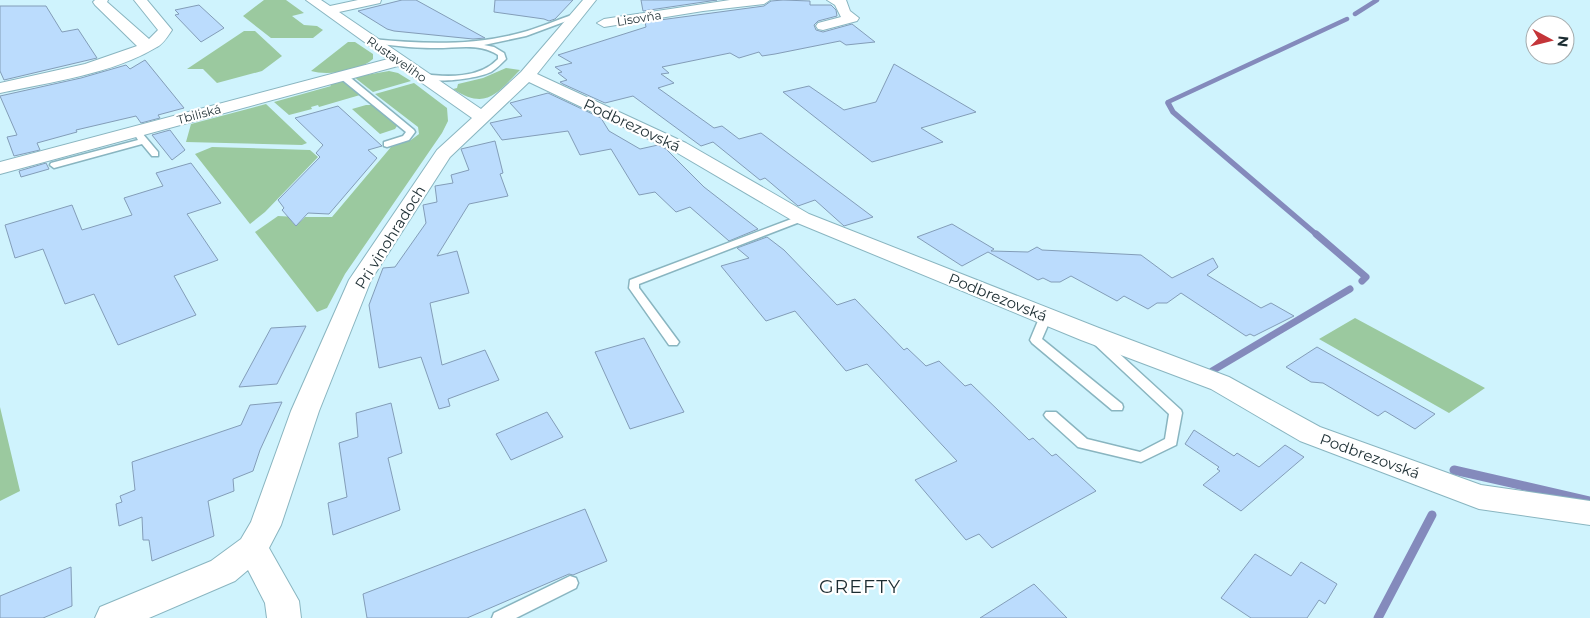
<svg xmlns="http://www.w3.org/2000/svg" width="1590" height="618" viewBox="0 0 1590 618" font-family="Montserrat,sans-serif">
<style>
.green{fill:#9bc99f}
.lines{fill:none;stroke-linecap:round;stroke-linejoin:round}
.stream-far3{stroke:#848abc;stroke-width:4.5}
.stream-far2{stroke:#848abc;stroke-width:5.5}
.stream-far1{stroke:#848abc;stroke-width:7}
.stream{stroke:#848abc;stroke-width:9}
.building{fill:#bbdcfd;stroke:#839db8}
.lane-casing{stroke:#89b5c0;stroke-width:3}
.street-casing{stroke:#89b5c0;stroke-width:2}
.lane{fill:#fff;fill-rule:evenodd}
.street{fill:#fff;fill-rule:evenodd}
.labels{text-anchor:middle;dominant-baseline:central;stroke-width:4.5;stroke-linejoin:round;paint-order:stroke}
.far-street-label{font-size:12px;fill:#1c2d32;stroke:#fff}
.street-label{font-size:15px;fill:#1c2d32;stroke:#fff}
.near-neighbourhood-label{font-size:19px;letter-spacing:1px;fill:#1c2d32;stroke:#fff}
</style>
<rect width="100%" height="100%" fill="#cff3fd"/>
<path class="green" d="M264 0H286L304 13 292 16 304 25 317 26 323 30 313 38H271L243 16Z
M244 31H255L282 56 262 71 217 83 203 69H187Z
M348 42H355L373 54V59C359 71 328 76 311 71Z
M506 68 520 70C497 93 487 111 453 89L457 88 458 84 483 78Z
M389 71 398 73 411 81 373 92 354 77Z
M340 79 360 95 319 107 318 105 311 107 312 109 289 115 274 102 331 86 328 82Z
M414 83 447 108 448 121 442 133 345 274 327 308 317 312 255 232 278 216 297 217 292 222C298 225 301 221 305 217H332L391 147 411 140 419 134 418 127 375 94Z
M266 104 307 143 302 145 186 142 191 124Z
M366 105H372L397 126 395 129 380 134 352 109Z
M212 147 310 150 318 157 265 212 250 224 195 154Z
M1355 318 1485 388 1449 413 1319 339Z
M0 407 20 491 0 501Z"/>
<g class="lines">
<path class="stream-far3" d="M1355 14 1377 0
M1169 104 1168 102 1347 19"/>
<path class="stream-far2" d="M1168 103 1173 112 1317 235"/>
<path class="stream-far1" d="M1316 234 1366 277 1362 281
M1212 371 1350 289"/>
<path class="stream" d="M1454 470 1590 501
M1378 618 1432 515"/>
</g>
<path class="building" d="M402 0H416L485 38 473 39 394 31 387 29 358 11Z
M495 0H573L555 19 549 21 544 19 494 12Z
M641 0H717L643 11Z
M783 0 810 1V5H831L836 10 837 16 818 21 814 25 816 30 823 32 852 24 875 42 846 45 840 41 775 54 762 56 759 52 739 58 730 53 662 67 669 73 661 74 674 83 658 88 714 128 722 126 739 139 761 133 873 217 844 226 815 200 798 206 765 178 760 180 713 142 701 146 633 96 605 103 563 84 560 82 567 80 558 73 562 72 555 67 572 63 558 55 646 27 645 22 764 6 771 1Z
M199 5 224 28 201 42 175 15 179 14 175 10Z
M0 6H46L62 32 78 29 97 58 4 80 0 71Z
M145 60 184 108 158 115 160 118 141 123 136 116 76 130 77 132 37 143 40 150 14 156 7 137 17 135 0 96 81 78 126 65 130 69Z
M894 64 976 112 921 128 943 142 872 162 783 92 809 86 844 110 876 102Z
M548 93 601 118 609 131 640 149 658 145 666 149 704 187 758 229 729 241 690 207 676 212 655 192 639 195 611 149 580 155 568 131 502 140 490 123 522 116 510 103Z
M338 106 382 146 368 150 377 158 329 214 308 213 296 226 282 210 284 208 278 200 320 157 316 153 323 145 295 118Z
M170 130 185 150 172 160 152 135Z
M495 141 503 173 500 174 508 196 469 204 437 256 457 251 469 293 430 303 442 365 485 350 499 380 448 399 450 406 439 409 421 357 379 368 369 305 383 268 395 267 426 223 423 205 437 202 435 186 453 183 451 175 469 170 461 149Z
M46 163 49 169 21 177 19 171Z
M191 163 221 203 187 214 218 260 174 276 196 315 118 345 94 294 65 304 43 249 15 258 5 225 72 205 82 230 132 215 124 198 163 186 156 173Z
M952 224 994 249 991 251 1028 252 1037 247 1042 250 1141 255 1172 278 1213 258 1218 267 1207 275 1261 308 1271 303 1294 316 1254 336 1250 334 1246 336 1181 293 1167 303H1157L1148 309 1124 296 1117 301 1071 276 1060 282H1051L1043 278 1038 280 988 252 962 266 917 237Z
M767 237 784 250 837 305 855 299 904 350 907 348 926 366 939 361 965 386 971 384 1029 440 1033 438 1052 456 1056 454 1096 491 992 548 979 534 966 540 915 480 957 461 867 364 846 371 795 311 766 321 721 266 749 258 737 248Z
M306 326 277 384 239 387 271 328Z
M644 338 684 412 630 429 595 352Z
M1317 347 1435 414 1415 429 1385 411 1378 416 1323 383 1311 382 1286 367Z
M282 402 260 450 253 471 233 479 234 491 208 501 214 536 152 561 149 540H143L142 517 119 526 116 504 122 502 120 496 135 490 132 462 241 425 250 405Z
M391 403 402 453 388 458 400 510 333 535 328 503 347 497 339 443 358 437 356 413Z
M547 412 563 437 511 460 496 434Z
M1194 430 1234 456 1237 453 1259 467 1285 445 1304 457 1241 511 1203 485 1220 471 1217 469 1219 467 1185 444Z
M585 509 607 561 573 575 569 574 467 618H367L363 594Z
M1255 554 1291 576 1301 562 1337 584 1325 604 1319 600 1307 618H1251L1221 598Z
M71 567 72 606 43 618H0V596Z
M1034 584 1067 618H980Z"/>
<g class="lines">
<defs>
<path id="lane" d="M578 13 581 15 580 16 526 36 484 45 494 47 504 53 506 59C501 64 497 68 491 72 476 79 431 85 417 76L421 74C447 77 479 79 498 59V55C478 42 455 49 431 48 411 48 391 45 372 43L369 41 372 39C422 44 471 46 520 33 540 28 558 19 578 13Z
M340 74H346L414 130 415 132 409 140 387 147 384 146V142L403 136 406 132 340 78Z
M139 132 142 133 158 152V156H152L142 144 54 168 50 165 51 163 138 140 135 135Z
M802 215 807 218 805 220 639 284V288L679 342 677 345H669L629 288 630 280Z
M1046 312 1052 316 1042 339 1122 404 1123 407 1122 410H1112L1032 343 1030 340 1040 316Z
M1097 336 1101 337 1181 410 1182 413 1176 445 1141 462 1078 447 1046 418 1044 415 1046 412H1056L1087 439 1140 452 1165 439 1169 414 1093 343 1091 340 1093 337Z
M570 576 576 578 578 583 576 588 516 618H492L494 613Z"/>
<path id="street" d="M95 0H108L107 2 149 39 158 30 134 0H147L172 30C168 36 163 44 157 47 113 74 50 82 0 93V83L85 64 137 46 95 5 93 2Z
M306 0H321L330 6 358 0H381L380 3 339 12 481 109 521 72 583 0H596L537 74 686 143 809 214 1099 328 1229 377 1320 427 1481 485 1590 501V525L1479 509 1300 441 1211 389 1081 340 795 222 674 151 529 82 450 157 371 280 319 411 281 525 269 548 299 601 301 618H267L265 603 248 570 235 581 149 618H95L100 607 211 561 241 539 251 522 291 411 349 280 437 150 472 118 398 66 0 174V162L388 59Z
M730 0H770L764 4 703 11 604 27 597 23 604 19Z
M827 0H846L850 11 859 18 857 21 823 30 818 29 816 26 818 23 841 17 835 5Z"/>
</defs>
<use href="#lane" class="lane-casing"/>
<use href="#street" class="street-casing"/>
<use href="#lane" class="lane"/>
<use href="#street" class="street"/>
</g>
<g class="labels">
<g class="far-street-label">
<text transform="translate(639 18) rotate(-9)">Lisovňa</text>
<text transform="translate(397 59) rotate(35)">Rustaveliho</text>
<text transform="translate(199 114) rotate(-15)">Tbiliská</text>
</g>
<g class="street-label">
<text transform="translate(632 125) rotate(25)">Podbrezovská</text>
<text transform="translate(390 237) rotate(-58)">Pri vinohradoch</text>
<text transform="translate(998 297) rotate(22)">Podbrezovská</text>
<text transform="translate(1370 456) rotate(20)">Podbrezovská</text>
</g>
<g class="near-neighbourhood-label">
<text x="860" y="586">GREFTY</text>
</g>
</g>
<g transform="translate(1550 40) rotate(97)"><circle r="24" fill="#ffffff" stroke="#a4abad"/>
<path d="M0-4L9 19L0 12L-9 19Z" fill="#c43539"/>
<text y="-8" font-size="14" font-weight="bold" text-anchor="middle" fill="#1c2d32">N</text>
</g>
</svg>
